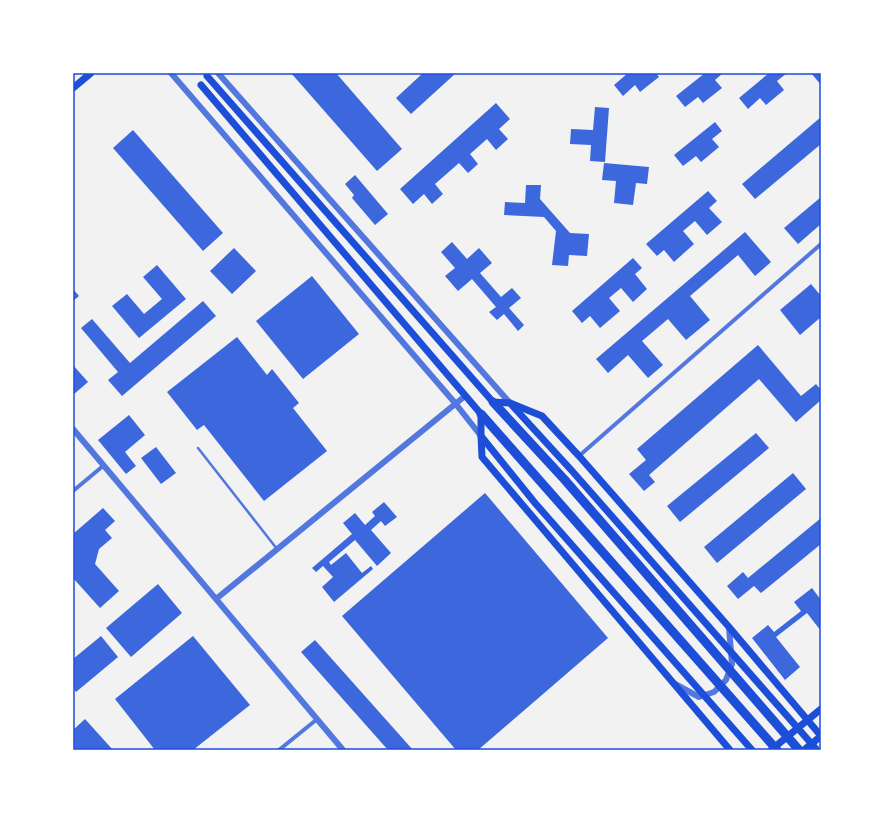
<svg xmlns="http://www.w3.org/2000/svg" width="894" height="823" viewBox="0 0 894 823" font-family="'Exo 2',sans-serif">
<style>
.building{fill:#3d67dc}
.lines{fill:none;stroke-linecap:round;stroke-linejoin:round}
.service{stroke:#5277de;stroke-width:2.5}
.minor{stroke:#5277de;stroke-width:4}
.tertiary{stroke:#5277de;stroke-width:6}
.secondary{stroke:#1d4ed8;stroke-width:7}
.primary{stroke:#1d4ed8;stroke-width:7}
.motorway{stroke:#1d4ed8;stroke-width:9}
.neatline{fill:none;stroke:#1d4ed8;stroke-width:1.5}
</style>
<rect width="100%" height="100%" fill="#f2f2f2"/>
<path class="building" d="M291 73H336L402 149 377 171Z
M423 73H456L411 114 396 98Z
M628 73H656L659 77 640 92 635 85 623 96 614 85Z
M705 73H723L715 80 722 88 703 103 698 97 685 107 676 96Z
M769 73H787L777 81 784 90 766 105 760 98 748 109 739 98Z
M811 73H821V85Z
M496 103 510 119 499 129 508 139 496 150 487 139 470 154 478 164 468 173 459 163 435 184 443 194 432 204 424 194 413 204 400 189Z
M595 107 609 108 605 162 590 161 591 145 570 144 571 129 593 130Z
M821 117V144L755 199 742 184Z
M715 122 722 131 712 139 719 147 701 162 696 156 683 166 674 155Z
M133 130 223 233 203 251 113 148Z
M604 163 649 167 647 184 636 183 633 205 614 203 616 181 602 180Z
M355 175 388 214 375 225 352 198 354 195 345 184Z
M526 185H541L540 199 570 233 589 234 587 256 569 255 568 266 552 265 556 231 544 217 504 215 505 202 525 203Z
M708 191 717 201 709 208 722 222 707 235 695 221 683 231 694 244 674 262 664 250 657 256 646 244Z
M821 197V224L798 244 784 228Z
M745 232 771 262 755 276 738 255 690 296 710 320 686 340 668 319 642 341 663 365 648 378 628 355 608 373 596 359Z
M452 242 467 259 479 248 492 263 480 273 501 297 512 288 521 298 509 308 524 325 518 331 504 314 497 320 489 312 496 307 472 279 458 291 445 276 455 268 441 252Z
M234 248 256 271 232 294 210 271Z
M633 258 642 268 635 274 647 289 633 302 621 288 609 298 620 311 600 328 590 316 582 323 572 311Z
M157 265 186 299 139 338 112 306 127 294 144 314 162 299 143 277Z
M312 276 359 334 303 379 256 321Z
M811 284 821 296V317L800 335 780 310Z
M73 289 79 296 73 301Z
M203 301 216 316 122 396 108 380 118 372 81 328 92 319 130 363Z
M237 337 267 375 272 369 299 403 293 408 327 451 264 501 204 425 197 430 167 392Z
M758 345 801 396 816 384 821 390V400L796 422 759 379 649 475 655 482 644 491 629 474 646 460 637 449Z
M73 365 88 382 73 395Z
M129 415 145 435 125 452 136 466 126 474 98 440Z
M756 433 769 448 680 522 667 506Z
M156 447 176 473 161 484 141 458Z
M793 473 806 489 717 563 704 547Z
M485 493 608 638 478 750H456L342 616Z
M384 502 397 517 385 526 381 521 371 530 391 553 377 566 355 540 329 562 331 565 346 553 362 573 371 566 373 569 334 602 322 587 333 577 323 566 316 572 312 568 352 534 343 523 355 513 365 525 375 516 372 512Z
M103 508 115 521 105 530 112 538 99 549 95 564 119 591 100 608 73 578V534Z
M821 518V544L761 593 754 586 738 599 727 586 743 572 748 578Z
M158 584 182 613 131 657 106 628Z
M812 588 821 600V631L807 613 776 637 800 667 785 680 752 638 768 625 774 632 801 611 794 602Z
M101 636 118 657 76 692 73 688V659Z
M193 636 250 705 193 750H155L115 699Z
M315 640 413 750H388L301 652Z
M85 719 113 750H73V730Z"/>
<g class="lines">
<path class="service" d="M198 448 277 549"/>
<path class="minor" d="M579 456 821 244
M73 491 103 466
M279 750 316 720"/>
<path class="tertiary" d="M171 73 455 403 481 436
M218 73 510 403
M73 429 343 750
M216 599 465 396
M675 684 699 697 714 692 726 680 732 664 729 627"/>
<path class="secondary" d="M73 88 91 73
M510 403 542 416 579 456 729 627 821 736
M481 436 482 457 730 750"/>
<path class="primary" d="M207 76 493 402 510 403 573 472 817 750
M201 85 481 414V436L535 503 752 750
M771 750 821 709
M804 750 821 736"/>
<path class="motorway" d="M493 402 564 479 799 750
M481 414 777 750"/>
</g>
<rect width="894" height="823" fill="none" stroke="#ffffff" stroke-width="148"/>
<rect x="74" y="74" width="746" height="675" class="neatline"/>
</svg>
